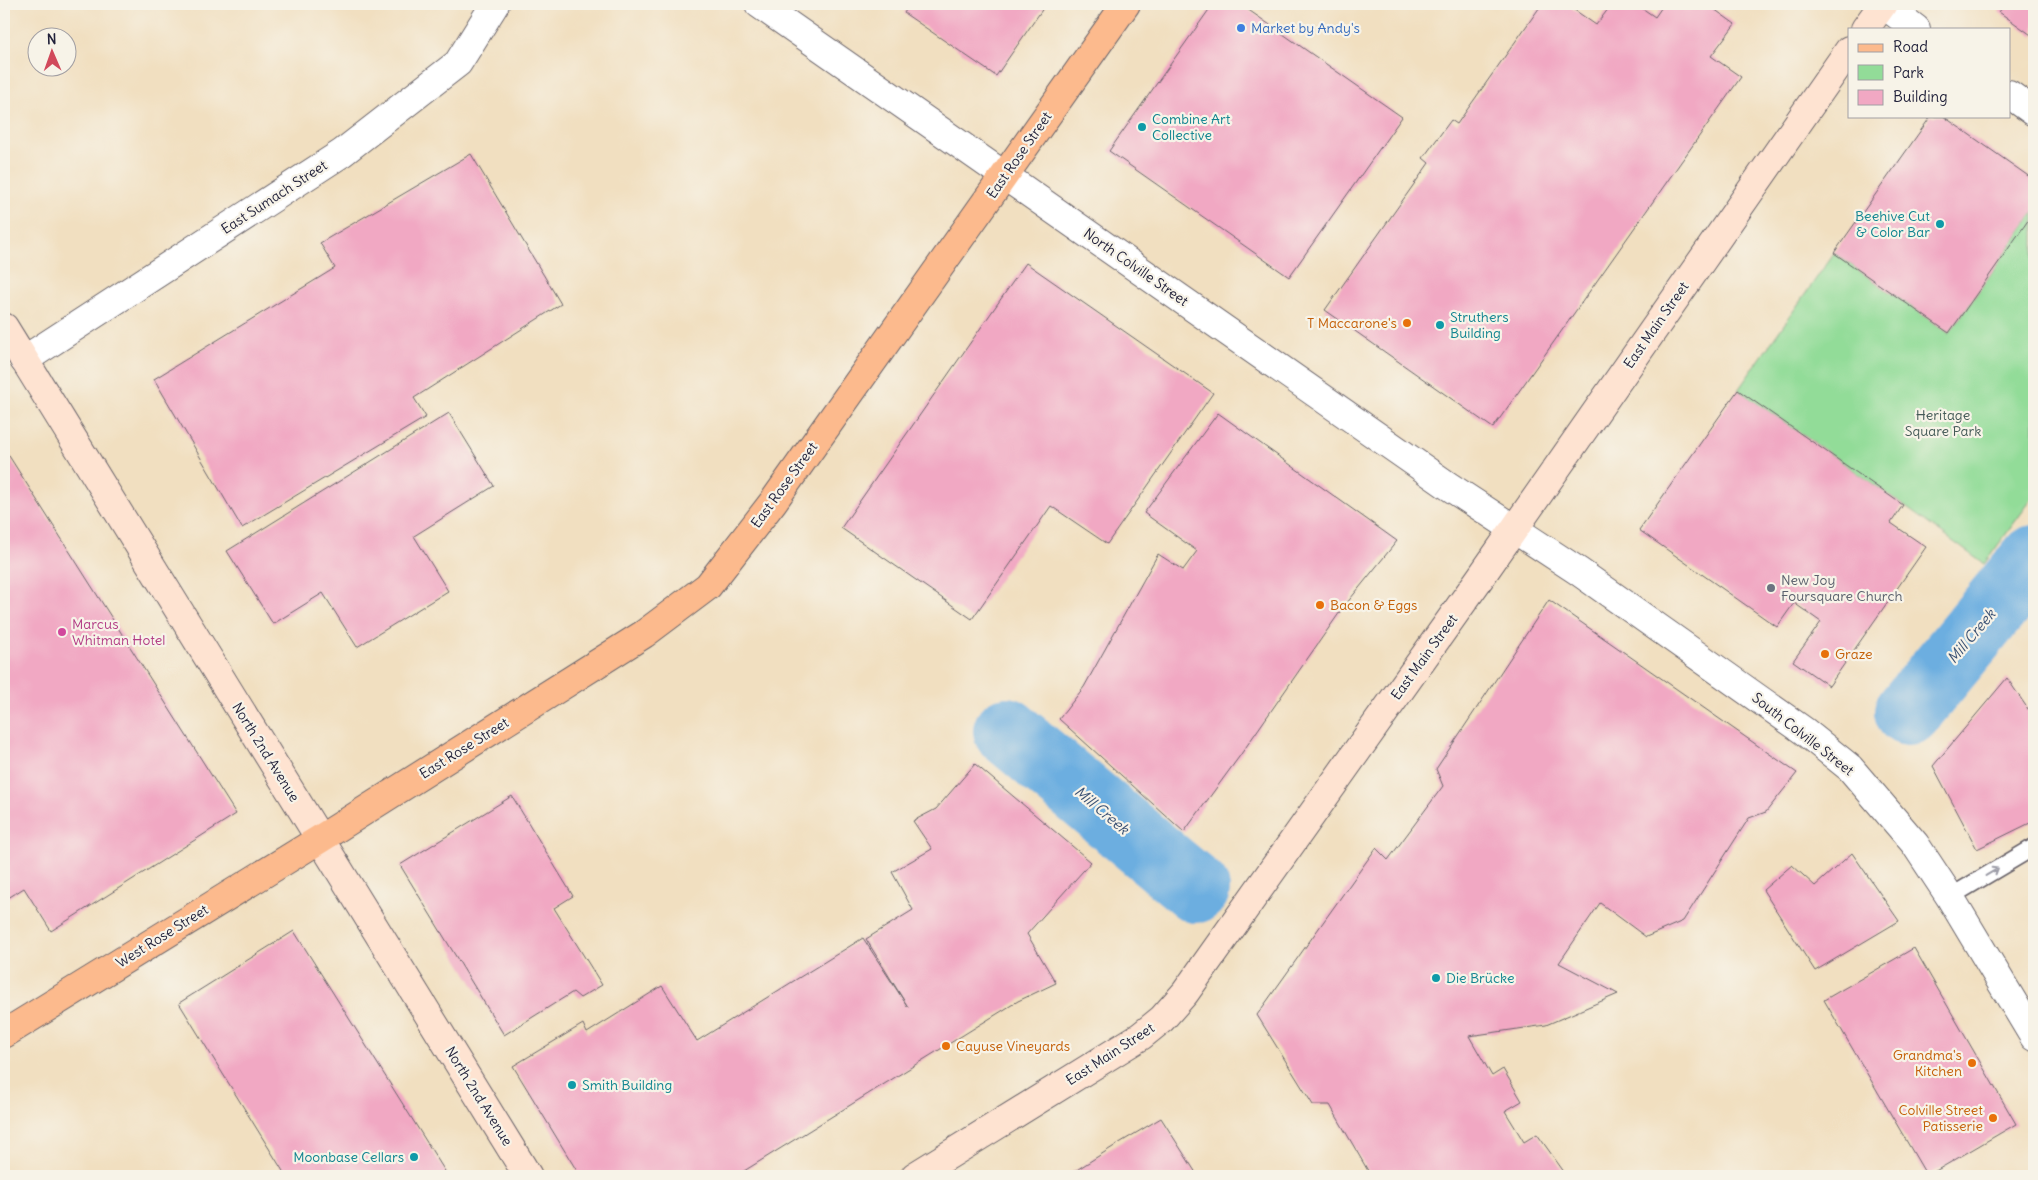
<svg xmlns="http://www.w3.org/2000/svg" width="2038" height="1180" viewBox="0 0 2038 1180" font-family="Delius,sans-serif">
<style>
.green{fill:#92dc98;stroke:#5a7f6a}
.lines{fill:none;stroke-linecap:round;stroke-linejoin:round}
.river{stroke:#6caee0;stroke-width:68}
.building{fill:#f1a8c3}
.service-casing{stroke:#6a646a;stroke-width:19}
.minor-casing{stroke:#6a646a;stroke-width:30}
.tertiary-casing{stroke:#6a646a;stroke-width:30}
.secondary-casing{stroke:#6a646a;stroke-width:30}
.primary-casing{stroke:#6a646a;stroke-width:30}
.service{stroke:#fff;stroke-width:16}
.minor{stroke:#fff;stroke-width:28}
.tertiary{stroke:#fff;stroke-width:28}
.secondary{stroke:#fee3d1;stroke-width:28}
.primary{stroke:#fcba8d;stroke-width:28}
.oneway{stroke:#9c9ca7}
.shop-dot{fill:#3f7fe0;stroke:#f7f3e8;stroke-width:2}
.culture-dot{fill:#0f9aa8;stroke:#f7f3e8;stroke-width:2}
.food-dot{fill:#e8710a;stroke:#f7f3e8;stroke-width:2}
.worship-dot{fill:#6b7280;stroke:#f7f3e8;stroke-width:2}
.hotel-dot{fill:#d1479c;stroke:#f7f3e8;stroke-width:2}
.labels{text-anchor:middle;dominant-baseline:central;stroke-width:4.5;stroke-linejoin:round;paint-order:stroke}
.shop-label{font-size:14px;fill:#366cbe;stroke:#f7f3e8;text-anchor:start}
.culture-label{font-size:14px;fill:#0d838f;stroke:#f7f3e8;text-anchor:start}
.street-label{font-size:14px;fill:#22223b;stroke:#f7f3e8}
.food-label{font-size:14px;fill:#c56008;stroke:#f7f3e8;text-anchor:end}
.park-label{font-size:14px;fill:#445a57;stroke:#f7f3e8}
.worship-label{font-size:14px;fill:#5b616d;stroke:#f7f3e8;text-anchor:start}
.hotel-label{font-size:14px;fill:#b23c85;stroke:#f7f3e8;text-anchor:start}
.water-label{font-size:15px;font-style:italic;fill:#3c5375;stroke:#f7f3e8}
</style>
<rect width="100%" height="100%" fill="#f7f3e8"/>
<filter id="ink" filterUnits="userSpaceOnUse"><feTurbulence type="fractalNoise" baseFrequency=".02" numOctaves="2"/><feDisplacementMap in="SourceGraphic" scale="10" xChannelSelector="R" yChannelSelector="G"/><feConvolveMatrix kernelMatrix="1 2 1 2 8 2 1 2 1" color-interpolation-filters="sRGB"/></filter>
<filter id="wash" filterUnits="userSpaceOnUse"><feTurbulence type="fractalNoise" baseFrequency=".0096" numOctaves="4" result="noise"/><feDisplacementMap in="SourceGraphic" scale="20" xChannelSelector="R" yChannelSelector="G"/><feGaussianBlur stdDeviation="1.12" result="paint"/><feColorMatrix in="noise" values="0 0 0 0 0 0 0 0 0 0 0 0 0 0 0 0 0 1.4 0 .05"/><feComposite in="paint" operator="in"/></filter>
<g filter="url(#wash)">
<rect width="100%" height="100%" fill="#f1dfc0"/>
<path class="green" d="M2034 212V496L1984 564 1903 505 1738 390 1834 253 1949 333Z"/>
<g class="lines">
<path class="river" d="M1908 712 2034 559
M1007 731 1196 889"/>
</g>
<g id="blocks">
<path class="building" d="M910 4H1046L996 76 904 13Z
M1213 4H1240L1402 117 1289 277 1109 151Z
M1542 4H1566L1596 25 1612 4H1636L1655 17 1664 4H1707L1735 24 1711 56 1741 77 1493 428 1325 310 1429 163 1423 158 1451 120 1457 124Z
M2005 4H2034V37L1999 12Z
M1931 116H1943L2034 180V212L1949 333 1834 253Z
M471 154 561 304 414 398 426 417 242 528 154 379 335 268 320 243Z
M1026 263 1213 393 1107 544 1051 506 972 619 841 528Z
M1738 390 1903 505 1891 523 1926 547 1829 686 1793 661 1821 622 1794 603 1777 627 1639 530Z
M449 413 494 486 414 536 448 591 357 647 323 593 273 624 227 551Z
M1218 413 1397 541 1342 609 1239 757 1184 832 1059 719 1084 687 1158 554 1183 570 1197 551 1144 513Z
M4 448 236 814 51 931 24 888 5 900 4 899Z
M1549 600 1797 773 1766 812 1749 818 1683 921 1646 937 1600 903 1559 963 1618 994 1546 1025 1469 1036 1492 1076 1503 1069 1522 1101 1505 1111 1524 1142 1537 1134 1567 1176H1371L1330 1105H1313L1257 1015 1376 848 1388 860 1443 786 1436 769Z
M2007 678 2034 718V821L1977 849 1933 766Z
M975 764 1091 862 1027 934 1056 983 1018 1001 736 1176H580L513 1066 583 1024 587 1033 662 986 697 1041 863 938 908 1007 866 939 913 910 892 872 932 849 913 821 936 809Z
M512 796 573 896 554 908 602 985 580 998 573 992 504 1035 400 865Z
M1852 853 1899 921 1815 971 1763 890 1792 865 1815 886Z
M294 931 340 1004 448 1176H286L179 1003Z
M1914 948 2016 1124 1927 1176 1824 1000Z
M1161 1118 1198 1176H1067L1116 1145Z"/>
</g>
</g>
<g filter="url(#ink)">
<use href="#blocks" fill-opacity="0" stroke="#6a646a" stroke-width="1"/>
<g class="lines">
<defs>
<path id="service" d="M1950 897 2034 847"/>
<path id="minor" d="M24 360 342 153 458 63 495 4"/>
<path id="tertiary" d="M759 4 1447 485 1578 571 1804 731 1850 768 1915 844 1950 897 2034 1037
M1883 4 1916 29
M2009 94 2034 112"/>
<path id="secondary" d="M1865 29 1883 4
M4 327 528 1176
M915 1176 1141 1036 1162 1019 1185 993 1480 578 1849 50"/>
<path id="primary" d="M4 1034 320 839 644 634 708 586 773 502 1126 4"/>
</defs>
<use href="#service" class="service-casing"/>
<use href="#minor" class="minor-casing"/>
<use href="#tertiary" class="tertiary-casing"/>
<use href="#secondary" class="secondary-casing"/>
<use href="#primary" class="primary-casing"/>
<use href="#service" class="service"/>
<use href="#minor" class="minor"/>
<use href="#tertiary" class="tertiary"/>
<use href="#secondary" class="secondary"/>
<use href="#primary" class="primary"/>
</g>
<defs><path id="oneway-shaft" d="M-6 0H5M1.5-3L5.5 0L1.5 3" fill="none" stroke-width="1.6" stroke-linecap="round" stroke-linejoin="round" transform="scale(1.25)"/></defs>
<use class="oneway" href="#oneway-shaft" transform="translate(1992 872) rotate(-31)"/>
</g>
<circle class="shop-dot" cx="1241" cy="28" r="5"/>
<g class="culture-dot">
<circle cx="1142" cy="127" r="5"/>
<circle cx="1940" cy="224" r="5"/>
<circle cx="1440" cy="325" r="5"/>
<circle cx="1436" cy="978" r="5"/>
<circle cx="572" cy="1085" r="5"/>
<circle cx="414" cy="1157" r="5"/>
</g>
<g class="food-dot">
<circle cx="1407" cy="323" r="5"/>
<circle cx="1320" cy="605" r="5"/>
<circle cx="1825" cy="654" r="5"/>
<circle cx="946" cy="1046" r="5"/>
<circle cx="1972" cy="1063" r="5"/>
<circle cx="1993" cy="1118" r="5"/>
</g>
<circle class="worship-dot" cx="1771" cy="588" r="5"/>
<circle class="hotel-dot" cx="62" cy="632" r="5"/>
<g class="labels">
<g class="shop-label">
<text x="1251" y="28">Market by Andy's</text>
</g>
<g class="culture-label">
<text x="1152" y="119">Combine Art<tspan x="1152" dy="16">Collective</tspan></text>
<text x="1930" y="216" text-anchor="end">Beehive Cut<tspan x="1930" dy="16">&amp; Color Bar</tspan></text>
<text x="1450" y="317">Struthers<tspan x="1450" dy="16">Building</tspan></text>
<text x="1446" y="978">Die Brücke</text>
<text x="582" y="1085">Smith Building</text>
<text x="404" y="1157" text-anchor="end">Moonbase Cellars</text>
</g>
<g class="street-label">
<text transform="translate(1019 155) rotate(-55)">East Rose Street</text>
<text transform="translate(274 197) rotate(-33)">East Sumach Street</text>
<text transform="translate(1136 267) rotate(35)">North Colville Street</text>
<text transform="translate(1656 325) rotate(-55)">East Main Street</text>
<text transform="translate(784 485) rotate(-54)">East Rose Street</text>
<text transform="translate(1424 657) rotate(-54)">East Main Street</text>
<text transform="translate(1803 734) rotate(38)">South Colville Street</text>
<text transform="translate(464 748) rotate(-32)">East Rose Street</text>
<text transform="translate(266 752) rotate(58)">North 2nd Avenue</text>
<text transform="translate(162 936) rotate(-32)">West Rose Street</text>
<text transform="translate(1110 1054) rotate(-33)">East Main Street</text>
<text transform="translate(479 1096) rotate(58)">North 2nd Avenue</text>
</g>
<g class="food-label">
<text x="1397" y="323">T Maccarone's</text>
<text x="1330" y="605" text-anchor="start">Bacon &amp; Eggs</text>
<text x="1835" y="654" text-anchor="start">Graze</text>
<text x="956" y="1046" text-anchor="start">Cayuse Vineyards</text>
<text x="1962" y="1055">Grandma's<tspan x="1962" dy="16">Kitchen</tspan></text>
<text x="1983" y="1110">Colville Street<tspan x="1983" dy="16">Patisserie</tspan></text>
</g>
<g class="park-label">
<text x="1943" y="415">Heritage<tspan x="1943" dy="16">Square Park</tspan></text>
</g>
<g class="worship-label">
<text x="1781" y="580">New Joy<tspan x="1781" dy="16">Foursquare Church</tspan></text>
</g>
<g class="hotel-label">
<text x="72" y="624">Marcus<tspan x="72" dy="16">Whitman Hotel</tspan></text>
</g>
<g class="water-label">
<text transform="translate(1971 636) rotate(-50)">Mill Creek</text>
<text transform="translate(1102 810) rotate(40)">Mill Creek</text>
</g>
</g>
<rect width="2038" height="1180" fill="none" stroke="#f7f3e8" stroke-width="20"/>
<rect x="1848" y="28" width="162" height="90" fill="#f7f3e8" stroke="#a29fa3"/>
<rect x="1858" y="44" width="25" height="8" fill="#fcba8d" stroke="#a29fa3"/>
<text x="1893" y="52" font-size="15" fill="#22223b">Road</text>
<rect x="1858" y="65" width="25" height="15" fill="#92dc98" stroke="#a29fa3"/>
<text x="1893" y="78" font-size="15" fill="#22223b">Park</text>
<rect x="1858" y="90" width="25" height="15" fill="#f1a8c3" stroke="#a29fa3"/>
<text x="1893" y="102" font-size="15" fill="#22223b">Building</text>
<g transform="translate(52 52) rotate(358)"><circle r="24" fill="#f7f3e8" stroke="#a29fa3"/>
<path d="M0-4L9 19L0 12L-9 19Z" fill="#d1495b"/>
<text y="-8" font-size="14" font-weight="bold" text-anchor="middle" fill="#22223b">N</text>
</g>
</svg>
